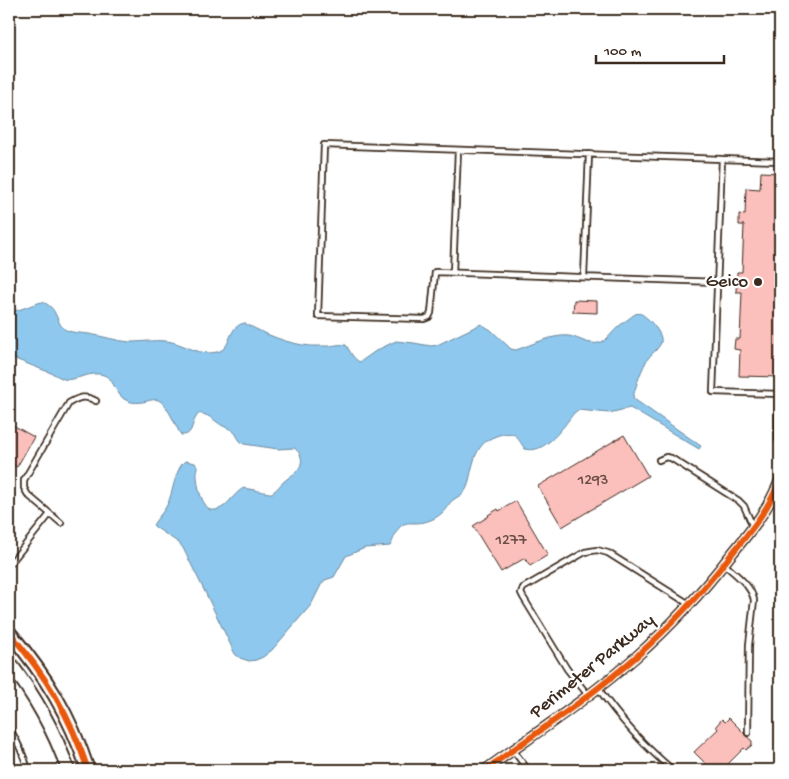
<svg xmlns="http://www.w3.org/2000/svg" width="789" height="779" viewBox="0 0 789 779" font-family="'Gochi Hand',sans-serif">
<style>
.water{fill:#8ec8ee;stroke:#6d899b}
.building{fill:#fbbfbc;stroke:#3b2a1e}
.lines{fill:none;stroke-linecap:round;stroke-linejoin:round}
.lane-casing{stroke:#3b2a1e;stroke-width:8}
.street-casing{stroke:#3b2a1e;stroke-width:12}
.secondary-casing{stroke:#3b2a1e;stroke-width:16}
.lane{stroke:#fff;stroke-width:4.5}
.street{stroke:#fff;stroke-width:9}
.secondary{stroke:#fff;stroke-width:12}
.cycleway-casing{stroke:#fff;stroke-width:9}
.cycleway{stroke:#e8590c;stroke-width:6}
.poi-dot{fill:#3b2a1e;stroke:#fff;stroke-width:2}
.labels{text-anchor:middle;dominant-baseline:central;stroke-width:4.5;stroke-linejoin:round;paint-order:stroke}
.number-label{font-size:16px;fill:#6b4f46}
.poi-label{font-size:19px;fill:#3b2a1e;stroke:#fff;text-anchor:end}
.street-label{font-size:19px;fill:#3b2a1e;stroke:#fff}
</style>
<rect width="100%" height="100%" fill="#fff"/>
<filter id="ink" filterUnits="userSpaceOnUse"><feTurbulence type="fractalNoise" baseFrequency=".02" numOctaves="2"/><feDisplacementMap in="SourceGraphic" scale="10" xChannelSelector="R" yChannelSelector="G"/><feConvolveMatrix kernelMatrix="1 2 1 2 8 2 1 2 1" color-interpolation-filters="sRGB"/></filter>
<g filter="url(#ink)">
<path class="water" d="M42 302C59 307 55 324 66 330 72 333 82 333 89 334 103 336 116 341 130 342 144 342 159 339 172 342 188 346 200 356 217 352 233 348 226 328 244 323 265 334 287 344 311 346 317 346 324 346 330 346 336 345 340 344 346 345 350 351 353 359 360 362L377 350 396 341 414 343 431 346 437 345 481 324 491 330 511 349 516 350C531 345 553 334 569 336 579 338 588 345 599 343 607 341 613 331 619 326 624 322 630 318 635 314 641 312 643 315 648 319 653 324 663 335 661 342 660 347 653 353 649 357 641 369 637 383 633 397L634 399 701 446 699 449 630 408 609 413 578 410 574 413C564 426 545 455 525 449 516 437 517 430 499 435 477 442 475 456 470 476 469 481 468 487 465 491 462 495 457 497 453 500 449 503 447 508 443 512 436 519 426 523 415 523 409 523 406 522 401 526 395 531 394 540 390 546L365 548 346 556 334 577 325 580 321 585 311 605 272 650 263 657 256 660 249 661 240 658 235 654 207 596 183 548 179 543 155 527 153 525C157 518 164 512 167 505 173 494 175 468 185 461L195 463 197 466C196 480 199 501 210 510 227 512 231 494 244 488L269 493H272C278 489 281 483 287 479 290 476 293 475 296 472 304 464 303 454 294 448L278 449 244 444C238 441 238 436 234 432 231 429 227 428 223 426 217 423 210 415 202 414 198 413 199 414 196 417 191 425 193 436 181 435 176 427 167 403 158 400 156 399 153 400 151 400 144 402 135 404 128 401 116 397 115 381 106 376 92 369 75 382 64 379 60 378 55 374 51 373 39 368 27 364 15 359L9 360V311C19 312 31 304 42 302Z"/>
<path class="building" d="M761 172 780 173V377L739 376 740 350 734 349 735 339H740L742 292H736L737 272H742L744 225H739V214L745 215 746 188 760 189Z
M574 300 597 301V313L573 312Z
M9 423 34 437 17 467 9 463Z
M624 435 648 476 562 527 538 486Z
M516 501 548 555 530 566 525 558 501 572 473 526 489 516 488 515 498 509 499 511Z
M729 718 744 733 745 735 752 741V745L746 750 744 748 722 770H712L694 752 718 729 716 726 722 719 725 722Z"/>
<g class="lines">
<defs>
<path id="lane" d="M780 161 722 159 713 392 780 394
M453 273 458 150
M584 277 589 154
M717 282 435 272 431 313 429 317 424 319 318 316 324 145 722 159
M778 394V439L780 444
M659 460 666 457 671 458 739 501 744 506 753 527
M61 523 28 495 24 488V480L69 403C79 397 86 395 96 401
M724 564C735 574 751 585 754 600L749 645 748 733
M9 565 50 514
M598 688C619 718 645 747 673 770
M588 695 567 669 523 597 521 593 523 588 585 552 597 550 608 553 689 604
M9 727C17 741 24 754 28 770
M513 750 528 770"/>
<path id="street" d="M485 770C536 733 589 698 637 656 671 626 702 592 730 556 749 533 769 509 780 480"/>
<path id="secondary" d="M9 632C46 676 70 715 88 770
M9 662C35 696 54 729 68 770"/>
</defs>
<use href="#lane" class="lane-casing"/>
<use href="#street" class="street-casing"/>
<use href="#secondary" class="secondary-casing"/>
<use href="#lane" class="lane"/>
<use href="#street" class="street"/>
<use href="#secondary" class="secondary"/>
<defs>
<path id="cycleway" d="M9 632C46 676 70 715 88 770
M485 770C536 733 589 698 637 656 671 626 702 592 730 556 749 533 769 509 780 480"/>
</defs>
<use href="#cycleway" class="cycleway-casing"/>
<use href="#cycleway" class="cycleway"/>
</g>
</g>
<circle class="poi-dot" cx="758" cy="282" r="5"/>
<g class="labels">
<g class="number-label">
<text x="593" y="481">1293</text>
<text x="511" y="541">1277</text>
</g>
<g class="poi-label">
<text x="748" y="282">Geico</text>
</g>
<g class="street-label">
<text transform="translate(593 667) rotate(-39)">Perimeter Parkway</text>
</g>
</g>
<rect width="789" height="779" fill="none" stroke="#fff" stroke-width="30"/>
<rect x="15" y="15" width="759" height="749" fill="none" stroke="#3b2a1e" stroke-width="2" filter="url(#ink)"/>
<path d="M596 55v8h128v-8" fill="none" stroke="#3b2a1e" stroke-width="2.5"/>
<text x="604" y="55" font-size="15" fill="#3b2a1e" stroke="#ffffff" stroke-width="4" paint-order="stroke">100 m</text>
</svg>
